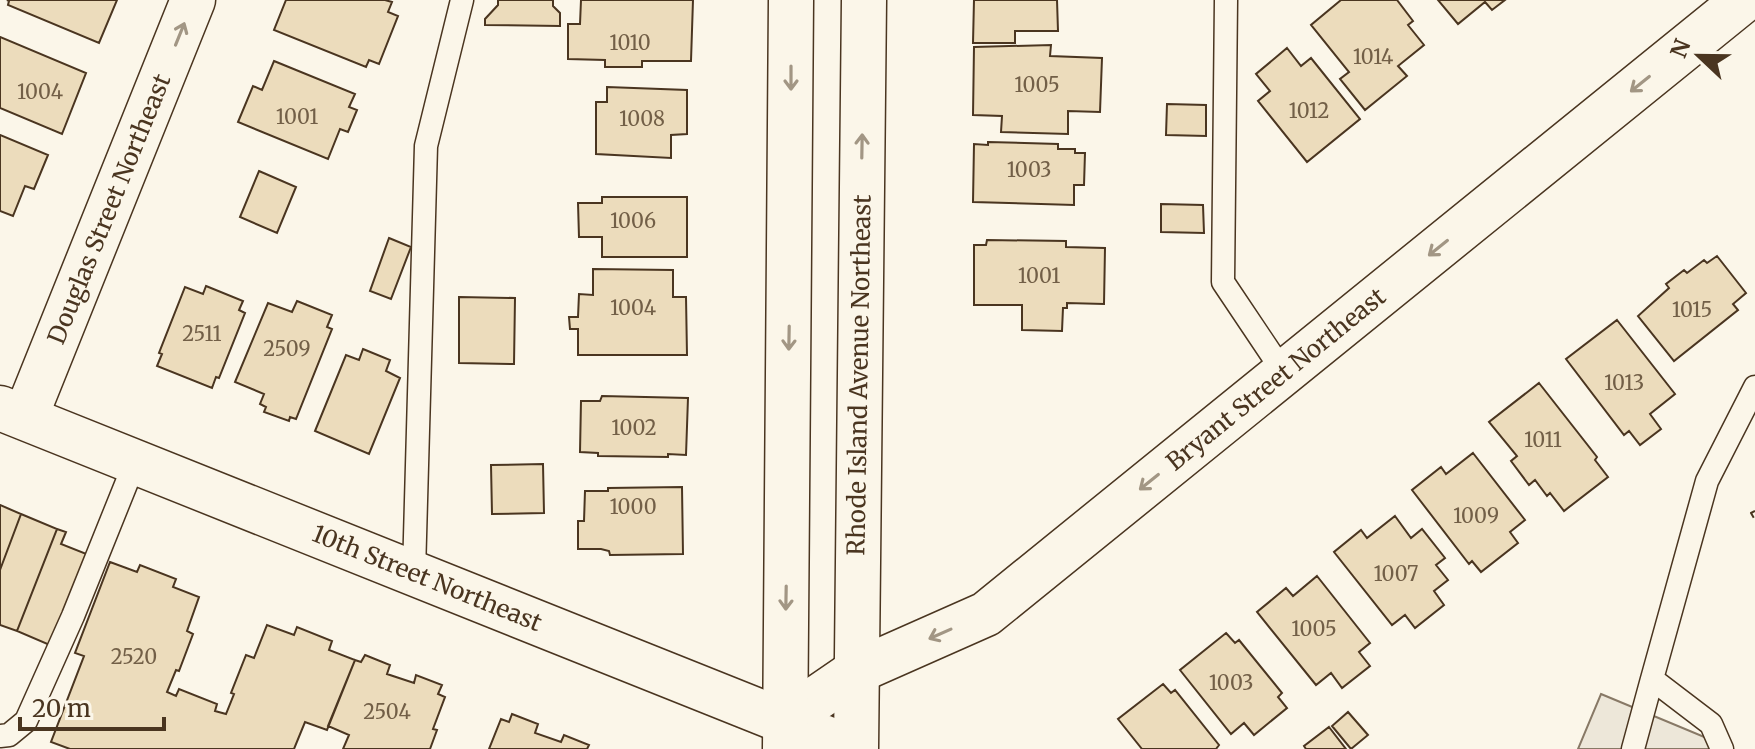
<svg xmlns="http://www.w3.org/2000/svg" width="1755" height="749" viewBox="0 0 1755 749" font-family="Merriweather,serif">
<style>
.parking{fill:#ede7d9;stroke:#887966;stroke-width:2}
.building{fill:#ecdcbc;stroke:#4a3520;stroke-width:2}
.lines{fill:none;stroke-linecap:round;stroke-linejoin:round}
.service-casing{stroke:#4a3520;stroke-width:25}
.minor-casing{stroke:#4a3520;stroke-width:47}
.primary-casing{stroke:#4a3520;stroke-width:47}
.service{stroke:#fbf6e9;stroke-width:22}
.minor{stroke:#fbf6e9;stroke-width:44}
.primary{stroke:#fbf6e9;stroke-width:44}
.fence{stroke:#4a3520;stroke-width:2;stroke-dasharray:10 4;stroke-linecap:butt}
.oneway{stroke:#a29684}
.labels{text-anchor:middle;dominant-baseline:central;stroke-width:6;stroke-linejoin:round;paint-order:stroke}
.number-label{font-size:20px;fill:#725f47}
.street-label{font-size:24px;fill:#4a3520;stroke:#fbf6e9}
</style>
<rect width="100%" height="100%" fill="#fbf6e9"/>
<path class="parking" d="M1601 694 1733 749H1578Z"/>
<path class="building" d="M7 0H117L99 43 8 5 9 1Z
M286 0H385L392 2 388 12 398 16 379 64 369 60 366 67 274 30Z
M498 0H553V6L560 13V26L485 25V19L498 5Z
M581 0H693L691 61H642V67H605V60L568 59V24H580Z
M974 0H1057L1058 31H1015V43H973Z
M1341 0H1397L1413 21 1408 25 1424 45 1398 66 1407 76 1365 110 1340 79 1349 72 1311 25Z
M1438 0H1505L1492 10 1485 2 1458 24Z
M0 37 86 73 62 134 0 108Z
M1051 45 1050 56 1102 58 1100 112 1068 111V134L1001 132 1002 116 973 115 974 47Z
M1287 48 1301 66 1311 58 1360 119 1307 162 1258 101 1270 91 1256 74Z
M274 61 355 94 349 107 357 110 348 132 340 129 328 159 238 122 253 86 262 90Z
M607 87 687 90V134L671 135V158L596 154V102H607Z
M1167 104 1206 105V136L1166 135Z
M0 135 48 155 34 189 25 186 13 216 0 211Z
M988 142 1058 144V149H1075V153H1085L1084 185H1074V205L973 202 974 144 988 145Z
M259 171 296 187 277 233 240 217Z
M602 197H687V257H602V237H579L578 203H602Z
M1161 204 1203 205 1204 233 1161 232Z
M389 238 411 247 391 299 370 291Z
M987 240 1066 241V247L1105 248 1104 304 1067 303V308H1063L1062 331 1022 330V305H974V245H986Z
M1717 256 1746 293 1733 304 1738 310 1674 361 1638 316 1669 288 1666 284 1684 270 1687 273 1704 260 1707 263Z
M593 269 673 270V297H686L687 355H578V329H570L569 317H578L579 294 593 295Z
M206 286 243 301 239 310 245 313 219 378 216 377 212 388 157 366 162 354 159 353 185 287 203 294Z
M459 297 515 298 514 364 459 363Z
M297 301 332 315 327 327 332 329 296 419 290 417 289 421 264 412 266 407 260 404 264 394 235 382 268 303 292 312Z
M1617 320 1675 394 1650 414 1661 429 1640 445 1629 431 1624 435 1566 359Z
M363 349 390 360 386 371 400 378 369 454 315 431 346 355 359 360Z
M1539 383 1597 457 1595 460 1608 477 1564 511 1550 493 1547 496 1535 480 1529 485 1511 461 1517 456 1489 422Z
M602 396 688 398 686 455 668 454V457L598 456V453L580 452 581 401H600Z
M1473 453 1525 520 1510 532 1518 543 1481 572 1472 561 1469 564 1412 490 1441 467 1446 474Z
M543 464 544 513 492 514 491 465Z
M682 487 683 554 610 555 609 551 601 549H578V521H584L585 491H608V488Z
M0 505 21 514 0 570Z
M21 514 57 529 17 631 0 625V570Z
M1395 516 1411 538 1422 529 1445 558 1436 565 1448 580 1434 591 1444 605 1415 628 1405 615 1392 625 1334 552 1361 530 1367 538Z
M57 529 66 532 61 544 89 555 52 646 17 631Z
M110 562 137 572 140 565 176 579 173 587 199 597 187 631 193 634 179 671 176 670 167 692 176 696 179 689 217 704 215 711 226 714 234 694 231 693 246 655 254 658 267 625 294 635 297 627 332 641 329 650 355 660 327 730 305 722 294 749H70L51 742 84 656 75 653Z
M1317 576 1370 643 1359 652 1370 666 1342 688 1331 673 1316 685 1257 612 1286 588 1293 596Z
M1226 633 1235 643 1239 640 1282 693 1278 697 1287 708 1254 735 1244 723 1231 734 1180 670Z
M365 655 390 665 387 674 414 683 416 675 442 685 438 694 445 697 433 729 437 730 430 749H343L349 735 328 726 355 660 361 662Z
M1163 684 1171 693 1175 690 1219 745 1216 749H1142L1118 719Z
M1348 712 1368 735 1351 749 1332 726Z
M512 714 538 724 535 733 561 742 564 735 589 745 587 749H489L501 719 509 722Z
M1329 727 1346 749H1306L1304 746Z"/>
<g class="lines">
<defs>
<path id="service" d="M1226 0 1223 282 1284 373
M414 572 426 146 462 0
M1652 679 1707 481 1755 387
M0 736 9 735 26 721 73 616 135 462
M1633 749 1652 679 1711 724 1722 749"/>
<path id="minor" d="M0 408 853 749
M25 418 193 0
M785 720 855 672 986 614 1744 0"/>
<path id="primary" d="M785 749 791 0
M856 749 864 0"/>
</defs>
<use href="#service" class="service-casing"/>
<use href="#minor" class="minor-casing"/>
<use href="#primary" class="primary-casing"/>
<use href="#service" class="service"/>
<use href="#minor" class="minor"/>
<use href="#primary" class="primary"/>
<path class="fence" d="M1755 511 1751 513 1755 520"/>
</g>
<defs><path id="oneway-shaft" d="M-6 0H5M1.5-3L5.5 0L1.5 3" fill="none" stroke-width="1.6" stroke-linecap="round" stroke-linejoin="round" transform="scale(2)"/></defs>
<g class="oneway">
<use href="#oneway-shaft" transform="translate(180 34) rotate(-68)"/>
<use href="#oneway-shaft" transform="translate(791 78) rotate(90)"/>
<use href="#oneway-shaft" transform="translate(1640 84) rotate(141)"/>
<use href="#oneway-shaft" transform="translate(862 146) rotate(-89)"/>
<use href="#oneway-shaft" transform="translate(1438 248) rotate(141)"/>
<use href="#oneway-shaft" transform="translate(789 338) rotate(91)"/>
<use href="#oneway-shaft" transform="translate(1149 482) rotate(141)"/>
<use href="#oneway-shaft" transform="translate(786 598) rotate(91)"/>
<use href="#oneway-shaft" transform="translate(940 634) rotate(156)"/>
</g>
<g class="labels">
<g class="number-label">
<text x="630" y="42">1010</text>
<text x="1373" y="56">1014</text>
<text x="1037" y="84">1005</text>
<text x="40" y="91">1004</text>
<text x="1309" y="110">1012</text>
<text x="297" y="116">1001</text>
<text x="642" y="118">1008</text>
<text x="1029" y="169">1003</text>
<text x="633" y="220">1006</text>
<text x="1039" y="275">1001</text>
<text x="633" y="307">1004</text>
<text x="1692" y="309">1015</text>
<text x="202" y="333">2511</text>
<text x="287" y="348">2509</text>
<text x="1624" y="382">1013</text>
<text x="634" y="427">1002</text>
<text x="1543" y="439">1011</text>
<text x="633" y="506">1000</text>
<text x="1476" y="515">1009</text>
<text x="1396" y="573">1007</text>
<text x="1314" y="628">1005</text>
<text x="134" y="656">2520</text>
<text x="1231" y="682">1003</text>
<text x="387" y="711">2504</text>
</g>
<g class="street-label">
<text transform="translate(109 209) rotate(-68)">Douglas Street Northeast</text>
<text transform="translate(859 375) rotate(-89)">Rhode Island Avenue Northeast</text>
<text transform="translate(1276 379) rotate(-39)">Bryant Street Northeast</text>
<text transform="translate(427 578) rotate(22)">10th Street Northeast</text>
</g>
</g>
<g transform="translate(1699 56) rotate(292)" stroke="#fbf6e9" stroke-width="6" paint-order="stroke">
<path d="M0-6L14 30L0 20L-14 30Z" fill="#4a3520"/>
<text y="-12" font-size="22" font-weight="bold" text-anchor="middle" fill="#4a3520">N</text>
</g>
<path d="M20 717v12h144v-12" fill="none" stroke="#4a3520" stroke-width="4"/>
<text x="32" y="717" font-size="24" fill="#4a3520" stroke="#fbf6e9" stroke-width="6" paint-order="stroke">20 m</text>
</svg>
